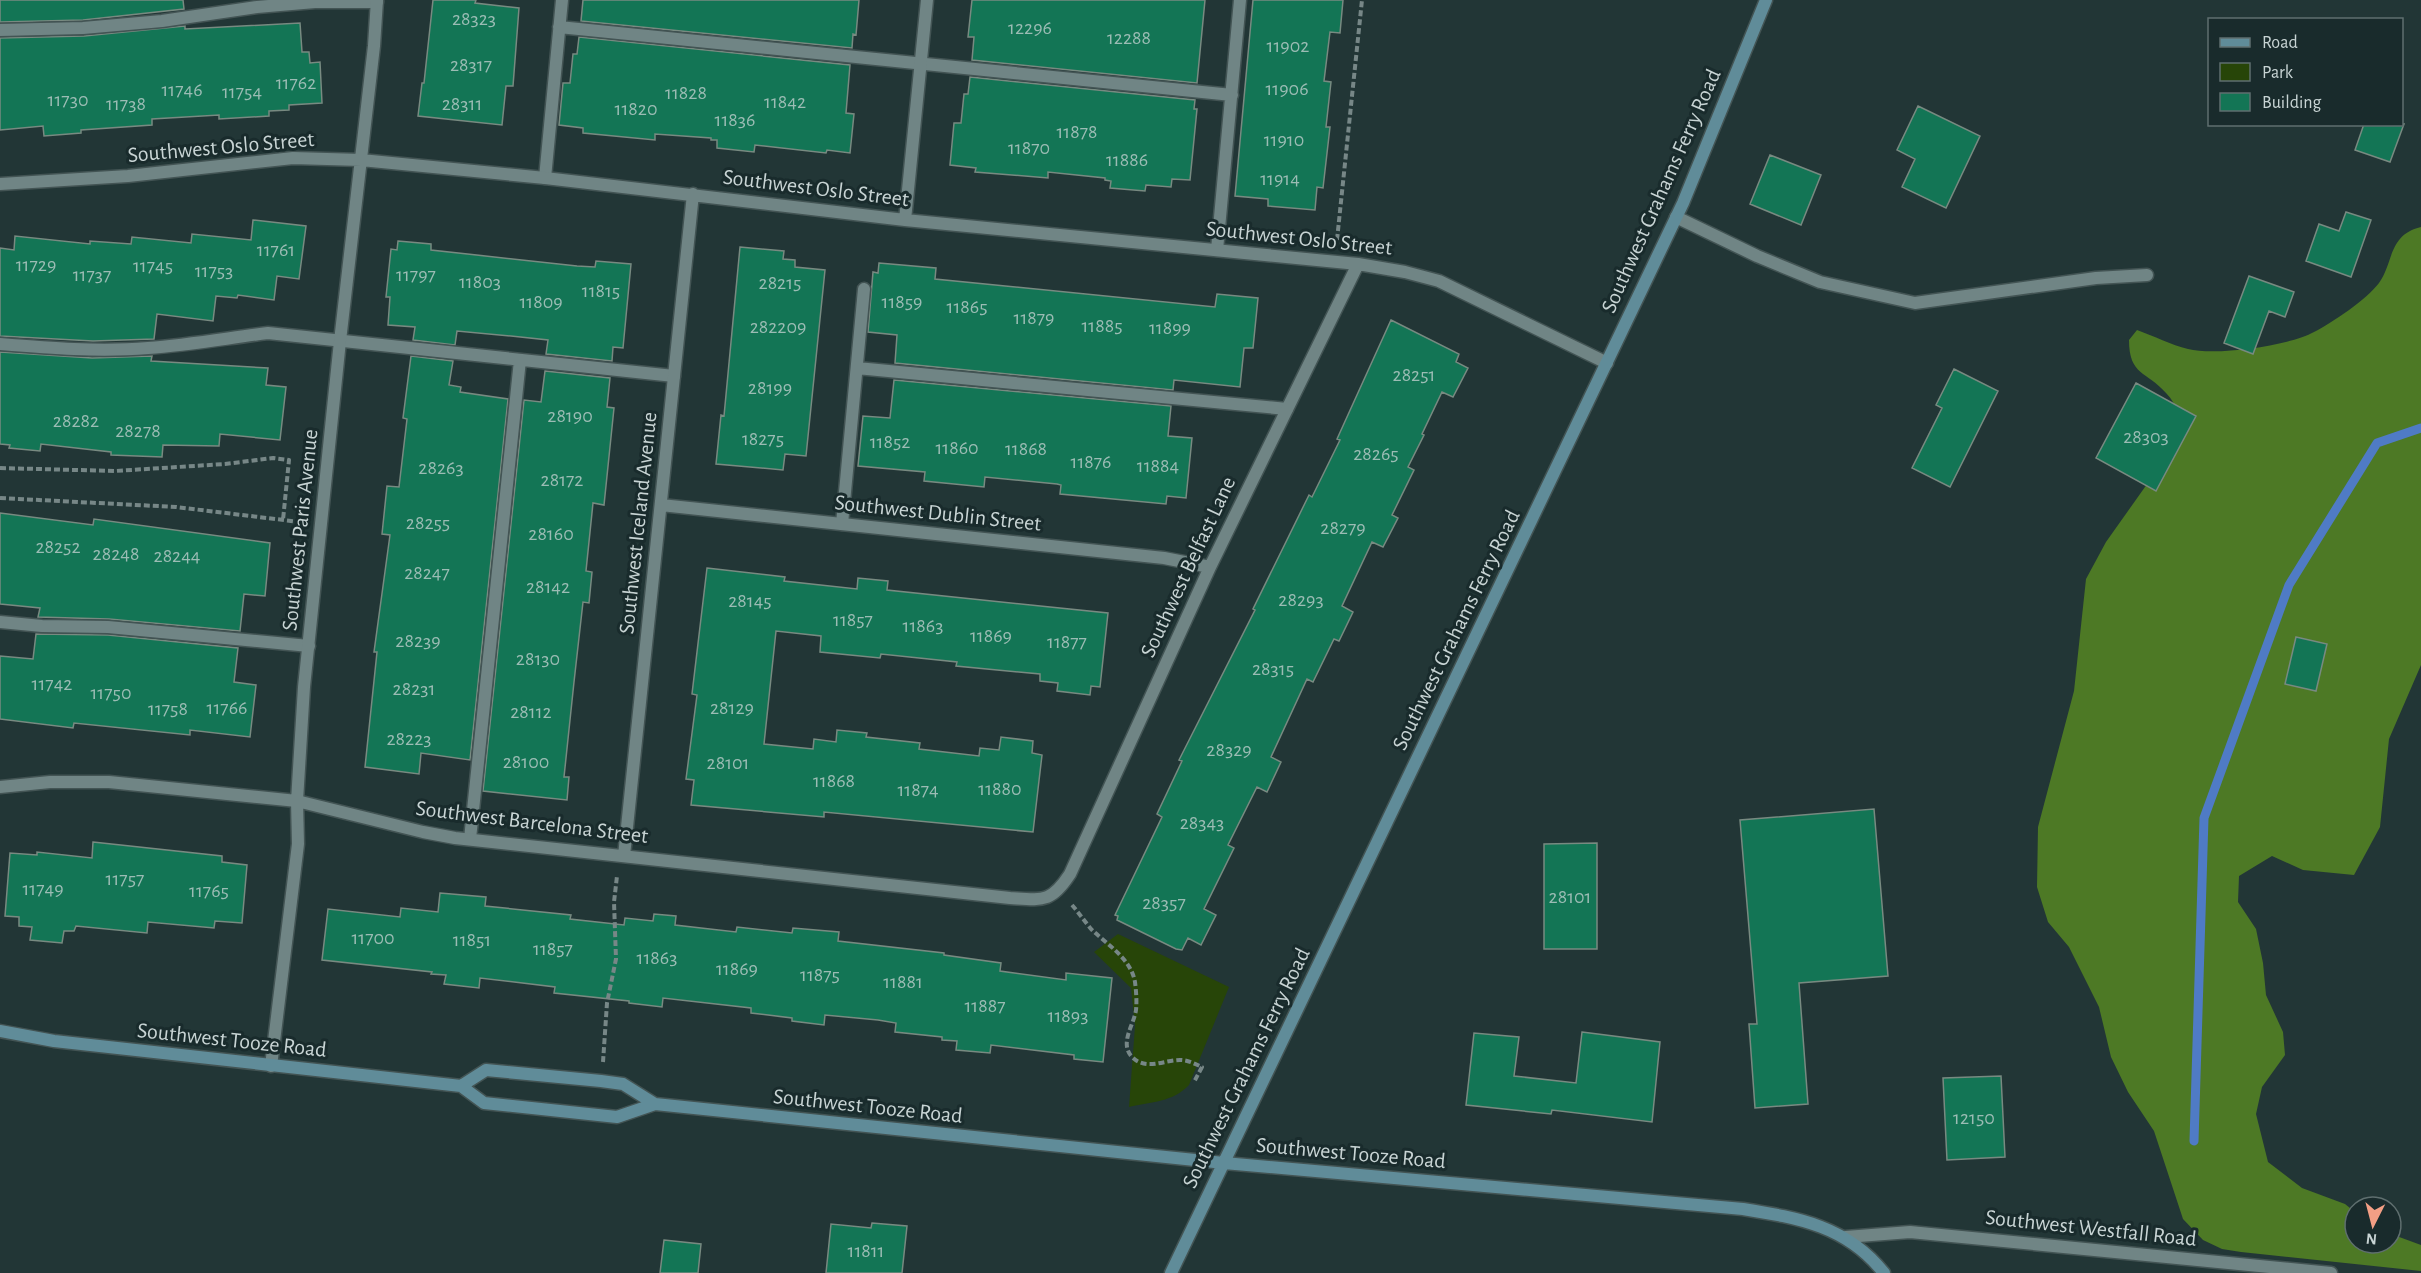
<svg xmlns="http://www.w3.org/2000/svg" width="2421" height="1273" viewBox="0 0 2421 1273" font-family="'Alegreya Sans',sans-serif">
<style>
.green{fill:#274508}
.forest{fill:#4d7925}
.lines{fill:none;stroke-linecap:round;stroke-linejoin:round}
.stream{stroke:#4f7bc5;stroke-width:9}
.building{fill:#137555;stroke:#788a81;stroke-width:1.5}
.service-casing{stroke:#435454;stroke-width:15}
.minor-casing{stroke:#435454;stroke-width:15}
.secondary-casing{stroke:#435454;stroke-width:15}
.path{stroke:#778787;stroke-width:4;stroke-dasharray:6 3;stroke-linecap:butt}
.service{stroke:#708585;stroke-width:12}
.minor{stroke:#708585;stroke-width:12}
.secondary{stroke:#608c99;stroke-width:12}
.labels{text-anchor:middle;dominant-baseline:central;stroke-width:6;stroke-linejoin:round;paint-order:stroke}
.number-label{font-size:20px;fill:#9bbcb4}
.street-label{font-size:22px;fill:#c8d4d4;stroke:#192b2c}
</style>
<rect width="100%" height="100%" fill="#223636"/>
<path class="green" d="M1118 934 1229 987 1189 1085C1173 1102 1151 1102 1129 1107L1135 1026 1131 988 1094 952Z"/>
<path class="forest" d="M2421 227V665L2389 739 2380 827 2354 875 2303 870 2272 856 2239 876 2238 902 2256 929 2263 963 2266 995 2283 1032 2285 1055 2262 1087 2256 1114 2268 1162 2302 1188 2345 1204 2355 1212V1243H2391V1234L2421 1245V1271L2241 1252 2222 1249 2203 1240 2183 1219 2154 1131 2128 1092 2111 1057 2099 1007 2069 947 2048 922 2037 887 2038 827 2074 691 2086 579 2106 542 2162 463 2180 414C2176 407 2172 399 2166 393 2147 371 2129 376 2129 340L2137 330C2154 336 2171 345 2188 349 2216 356 2289 346 2314 332 2332 323 2367 299 2379 283 2394 262 2388 235 2421 227Z"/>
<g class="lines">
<path class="stream" d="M2194 1141 2204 818 2289 585 2377 443 2421 428"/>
</g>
<path class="building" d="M0 0H183L184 9 83 20 0 22Z
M433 0H476L475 3 519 8 513 86H506L502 125 418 116 422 83H424Z
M583 0H859L856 35 853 34 852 48 581 21Z
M972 0H1205L1197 83 972 60 974 37H968Z
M1253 0H1343L1340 33 1330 32 1324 81 1331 82 1326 127H1330L1323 188 1317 187 1315 210 1268 206V199L1235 196Z
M300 23 302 52H309L310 63 320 62 322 103 289 105V110L269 111V116L219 119V115L152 119V125L81 130V133L44 136 43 126 0 130V38L84 36 185 26V29Z
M579 37 850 65 846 113 854 114 850 153 827 150 826 153 755 145 754 152 717 148V140H711V138L655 134V140L583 133V128L559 125 563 83H570L573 54H577Z
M970 77 1195 100 1194 109H1197L1190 180 1172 179 1171 187 1146 185 1145 191 1110 188 1111 181 1105 180V178L1048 172V178L975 172 976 168 950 165 954 123H961L964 94H968Z
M1918 106 1980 136 1946 208 1902 187 1915 159 1897 150Z
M2364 124H2404L2390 162 2355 150Z
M1770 155 1821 175 1801 225 1750 204Z
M2346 212 2371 220 2351 277 2306 261 2319 224 2339 231Z
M253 220 306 226 299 279 277 276 274 300 238 295 237 298 216 296 213 321 157 314 154 339 93 341 0 336V248L14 250 15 236 90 244V241L131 244 132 237 191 243 192 234 251 240Z
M398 241 431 244V250L577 266 595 267 596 261 631 264 623 348 613 347 612 361 546 354 548 340 511 336 457 331 455 345 413 340 415 327 388 325 390 297H386L391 249 397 250Z
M740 247 784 251 783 259 795 260V267L825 270 806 456 785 454 783 470 716 464 721 415 724 416Z
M879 263 936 268 935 279 1215 307 1217 294 1258 298 1253 348H1244L1240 387 1174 380 1173 390 895 363 897 335 868 332 873 272 878 273Z
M2249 276 2294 292 2285 317 2269 311 2253 354 2224 343Z
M1391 320 1459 354 1456 362 1468 368 1453 397 1442 392 1422 434 1424 435 1408 467 1414 470 1392 515 1398 518 1383 547 1372 542 1342 606 1353 612 1339 641 1334 639 1313 682 1307 679 1271 757 1281 762 1267 792 1257 787 1228 845 1234 848 1204 909 1216 915 1201 945 1188 938 1182 950 1176 949 1117 920 1118 916 1115 915 1162 817 1157 814 1182 761 1179 760 1255 610 1253 609 1309 495 1312 497 1340 440 1337 439Z
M0 352 92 358 152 356 151 361 268 368 266 385 286 387 280 440 220 434 219 446 163 445 162 457 111 455V452L41 444 40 451 9 448 10 445 0 444Z
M411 356 453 361 449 385 461 387 460 392 508 399 470 760 421 753 419 774 365 767 377 652H374L390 535 382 534 387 486 399 487 407 419 403 418Z
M1954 369 1998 391 1950 487 1912 468 1942 408 1936 405Z
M545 371 610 378 607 407 614 408 604 505 593 503 586 571 592 572 589 603 583 602 574 682 564 777H569L567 800 483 791 524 400 541 402Z
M894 380 1171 406 1168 436 1192 438 1186 498 1167 496 1166 504 1060 494 1061 485 1057 484 985 477 984 487 924 481 925 472 858 466 863 416 890 418Z
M2136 383 2196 416 2156 491 2096 458Z
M0 513 93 525 94 519 270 543 265 596 244 594 240 631 109 619 38 617 40 608 0 604Z
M707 568 785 577 784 581 857 589 858 578 888 581 887 590 1108 613 1100 687 1091 686 1090 695 1057 691 1058 683 1040 681V674L956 666 957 662 881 654 880 658 820 652 821 636 776 631 764 744 813 749 814 739 836 742 837 730 867 733 866 737 920 743 919 749 979 756 980 748 999 750 1001 737 1033 741 1032 753 1042 755 1033 832 824 812V817L691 805 694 780 686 779 697 695 692 694Z
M36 634 108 635 238 648 234 682 256 685 250 737 190 730V735L74 723 73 728 0 719V656L33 659Z
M2296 637 2327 644 2316 691 2285 684Z
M1874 809 1888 976 1799 983 1808 1104 1755 1108 1749 1024H1757L1740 820Z
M93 842 222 856V862L247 865 242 923 215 921 214 928 148 922 147 933 76 926 74 931H64L62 943 30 940 32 927 19 926V917L5 916 10 853 37 855V852L92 858Z
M1597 843V949H1544V844Z
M440 893 486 897 485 906 571 915 570 919 624 925 625 918 653 921 654 914 676 916 675 925 736 932 737 927 792 933 793 928 839 932 838 941 944 953V955L1001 963 1000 971 1066 980V973L1112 978 1103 1062 1074 1059V1055L991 1045 990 1053 956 1050 957 1041 942 1040V1037L895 1032 896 1023 878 1020 825 1015 824 1025 792 1021V1018L751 1013V1008L663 998 662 1007 629 1003V1001L554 993 555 987 480 978 479 988 444 984 446 975 431 974 432 972 322 960 328 909 400 917 401 908 438 912Z
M1582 1032 1660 1042 1652 1122 1552 1110 1551 1114 1466 1105 1474 1033 1519 1037 1514 1076 1576 1083Z
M2001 1076 2005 1157 1947 1160 1943 1078Z
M872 1223 907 1226 902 1273H826L831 1224 871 1228Z
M664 1240 701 1244 698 1273H660Z"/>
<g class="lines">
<defs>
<path id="service" d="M559 27 1232 95
M0 30 83 28 162 21 257 7 315 2H377
M545 178 562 0
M1676 217 1757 256 1820 282 1915 303 2096 278 2147 275
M1217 250 1240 0
M0 344C49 348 99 352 148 348 189 345 228 338 268 333L674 376
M857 368 1287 409
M842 524 864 289
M0 622 42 626 108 627 309 646
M470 839 520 360"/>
<path id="minor" d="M0 184 128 176 293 158 361 160 545 178 905 220 1358 264 1405 272 1439 281 1607 363
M905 220 927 0
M661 505 1164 558 1210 567
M0 787 50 782H109L297 801 423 832 455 838 1010 898C1043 900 1051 903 1070 874L1210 567 1358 264
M624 856 693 194
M271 1066 298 844 297 801 304 687 340 341 374 46 377 0
M1846 1237 1910 1232 2331 1273"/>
<path id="secondary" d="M0 1031 54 1041 461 1086 484 1103 617 1117 655 1104 1224 1163 1743 1209C1799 1218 1847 1226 1884 1273
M461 1086 486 1070 601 1081 623 1084 655 1104
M1171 1273 1683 203 1766 0"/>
</defs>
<use href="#service" class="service-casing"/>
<use href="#minor" class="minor-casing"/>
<use href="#secondary" class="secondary-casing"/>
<path class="path" d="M1337 240 1362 0
M0 468 115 471 225 464 273 458 289 460 283 520
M0 498 176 507 300 522
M1072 905C1079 913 1085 922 1092 930 1108 945 1131 959 1135 982 1136 990 1137 1001 1136 1010 1134 1025 1119 1043 1132 1057 1146 1071 1164 1060 1180 1060 1188 1060 1195 1064 1202 1067L1194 1082
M603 1062 607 1003 616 959 614 902 617 876"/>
<use href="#service" class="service"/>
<use href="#minor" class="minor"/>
<use href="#secondary" class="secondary"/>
</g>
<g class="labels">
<g class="number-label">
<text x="474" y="19">28323</text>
<text x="1030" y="28">12296</text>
<text x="1129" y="38">12288</text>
<text x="1288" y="46">11902</text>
<text x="471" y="65">28317</text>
<text x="296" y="83">11762</text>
<text x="1287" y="89">11906</text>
<text x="182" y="90">11746</text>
<text x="242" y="92">11754</text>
<text x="686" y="93">11828</text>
<text x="68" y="100">11730</text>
<text x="785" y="102">11842</text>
<text x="126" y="104">11738</text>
<text x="462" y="104">28311</text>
<text x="636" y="109">11820</text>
<text x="735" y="120">11836</text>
<text x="1077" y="132">11878</text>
<text x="1284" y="140">11910</text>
<text x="1029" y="148">11870</text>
<text x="1127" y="160">11886</text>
<text x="1280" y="179">11914</text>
<text x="276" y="250">11761</text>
<text x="36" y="265">11729</text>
<text x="153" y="266">11745</text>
<text x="214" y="271">11753</text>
<text x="92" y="275">11737</text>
<text x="416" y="275">11797</text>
<text x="480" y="282">11803</text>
<text x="780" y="283">28215</text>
<text x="601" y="291">11815</text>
<text x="541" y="302">11809</text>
<text x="902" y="302">11859</text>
<text x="967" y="307">11865</text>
<text x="1034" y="318">11879</text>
<text x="1102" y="326">11885</text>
<text x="778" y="327">282209</text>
<text x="1170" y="328">11899</text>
<text x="1414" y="375">28251</text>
<text x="770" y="388">28199</text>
<text x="570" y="416">28190</text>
<text x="76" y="421">28282</text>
<text x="138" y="431">28278</text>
<text x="2146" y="437">28303</text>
<text x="763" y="439">18275</text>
<text x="890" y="442">11852</text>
<text x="957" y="448">11860</text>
<text x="1026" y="449">11868</text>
<text x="1376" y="454">28265</text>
<text x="1091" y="462">11876</text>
<text x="1158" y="466">11884</text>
<text x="441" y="468">28263</text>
<text x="562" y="480">28172</text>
<text x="428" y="523">28255</text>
<text x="1343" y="528">28279</text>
<text x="551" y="534">28160</text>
<text x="58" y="547">28252</text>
<text x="116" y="554">28248</text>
<text x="177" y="556">28244</text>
<text x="427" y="573">28247</text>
<text x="548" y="587">28142</text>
<text x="1301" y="600">28293</text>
<text x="750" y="601">28145</text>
<text x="853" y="620">11857</text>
<text x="923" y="626">11863</text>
<text x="991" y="636">11869</text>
<text x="418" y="641">28239</text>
<text x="1067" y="642">11877</text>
<text x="538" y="659">28130</text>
<text x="1273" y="669">28315</text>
<text x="52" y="684">11742</text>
<text x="414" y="689">28231</text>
<text x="111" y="693">11750</text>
<text x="227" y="708">11766</text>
<text x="732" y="708">28129</text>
<text x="168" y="709">11758</text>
<text x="531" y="712">28112</text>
<text x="409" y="739">28223</text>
<text x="1229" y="750">28329</text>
<text x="526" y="762">28100</text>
<text x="728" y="763">28101</text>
<text x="834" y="781">11868</text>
<text x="1000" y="789">11880</text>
<text x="918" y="790">11874</text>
<text x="1202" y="823">28343</text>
<text x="125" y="879">11757</text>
<text x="43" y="889">11749</text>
<text x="209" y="891">11765</text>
<text x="1570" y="897">28101</text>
<text x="1164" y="903">28357</text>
<text x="373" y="938">11700</text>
<text x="472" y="940">11851</text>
<text x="553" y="949">11857</text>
<text x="657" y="958">11863</text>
<text x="737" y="969">11869</text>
<text x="820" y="975">11875</text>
<text x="903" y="982">11881</text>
<text x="985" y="1006">11887</text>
<text x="1068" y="1016">11893</text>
<text x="1974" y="1118">12150</text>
<text x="866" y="1251">11811</text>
</g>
<g class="street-label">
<text transform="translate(221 147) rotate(-5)">Southwest Oslo Street</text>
<text transform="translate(816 188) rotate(7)">Southwest Oslo Street</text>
<text transform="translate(1661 191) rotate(-66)">Southwest Grahams Ferry Road</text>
<text transform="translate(1299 238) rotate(6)">Southwest Oslo Street</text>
<text transform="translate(938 513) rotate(6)">Southwest Dublin Street</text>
<text transform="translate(638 523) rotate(-84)">Southwest Iceland Avenue</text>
<text transform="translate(300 530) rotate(-84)">Southwest Paris Avenue</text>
<text transform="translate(1188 567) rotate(-65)">Southwest Belfast Lane</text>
<text transform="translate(1456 630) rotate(-64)">Southwest Grahams Ferry Road</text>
<text transform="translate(532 822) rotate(7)">Southwest Barcelona Street</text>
<text transform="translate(232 1040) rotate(6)">Southwest Tooze Road</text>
<text transform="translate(1246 1068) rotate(-64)">Southwest Grahams Ferry Road</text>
<text transform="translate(868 1106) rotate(6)">Southwest Tooze Road</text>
<text transform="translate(1351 1153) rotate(5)">Southwest Tooze Road</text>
<text transform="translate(2091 1228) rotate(6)">Southwest Westfall Road</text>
</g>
</g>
<rect x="2208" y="18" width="195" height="108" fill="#192b2c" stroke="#5f6f6f" stroke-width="1.5"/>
<rect x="2220" y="38" width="30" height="9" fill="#608c99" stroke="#5f6f6f" stroke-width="1.5"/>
<text x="2262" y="48" font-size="18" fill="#c8d4d4">Road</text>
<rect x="2220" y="63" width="30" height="18" fill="#274508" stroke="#5f6f6f" stroke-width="1.5"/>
<text x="2262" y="78" font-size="18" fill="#c8d4d4">Park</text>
<rect x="2220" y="93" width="30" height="18" fill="#137555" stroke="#5f6f6f" stroke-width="1.5"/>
<text x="2262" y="108" font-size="18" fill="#c8d4d4">Building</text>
<g transform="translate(2373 1225) rotate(186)"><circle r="28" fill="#192b2c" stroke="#5f6f6f" stroke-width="1.5"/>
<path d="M0-4.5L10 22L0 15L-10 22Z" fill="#f39f85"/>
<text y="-9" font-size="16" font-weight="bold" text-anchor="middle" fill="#c8d4d4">N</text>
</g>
</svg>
